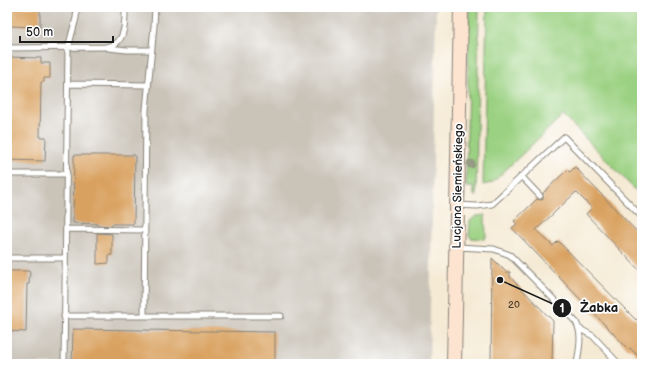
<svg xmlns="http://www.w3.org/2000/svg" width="649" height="371" viewBox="0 0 649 371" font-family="'Balsamiq Sans',sans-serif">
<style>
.industrial{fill:#c9c3b8}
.green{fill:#9bd182;stroke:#5c764f}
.building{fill:#d9a15f}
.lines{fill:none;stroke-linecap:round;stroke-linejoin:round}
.lane-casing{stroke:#888378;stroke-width:7}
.secondary-casing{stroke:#888378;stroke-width:16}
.lane{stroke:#fff;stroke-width:5}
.secondary{stroke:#fde4d1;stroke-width:14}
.tree{fill:#969b83}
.labels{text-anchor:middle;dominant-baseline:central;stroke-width:3.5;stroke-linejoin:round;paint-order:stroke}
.number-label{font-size:10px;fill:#4b3d2d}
.street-label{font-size:12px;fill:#1c1c1c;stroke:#fff}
.leader{fill:none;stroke:#1c1c1c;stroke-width:1.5}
.callout-dot{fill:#1c1c1c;stroke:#fff;stroke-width:1.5}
.mark-label{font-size:12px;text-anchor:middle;font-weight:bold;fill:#fff}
.callout-label{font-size:13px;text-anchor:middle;font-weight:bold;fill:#1c1c1c;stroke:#fff;stroke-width:3.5;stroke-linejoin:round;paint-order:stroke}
</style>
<rect width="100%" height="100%" fill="#fff"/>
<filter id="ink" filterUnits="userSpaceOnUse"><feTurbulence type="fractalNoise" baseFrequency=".025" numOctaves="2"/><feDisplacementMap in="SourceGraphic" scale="8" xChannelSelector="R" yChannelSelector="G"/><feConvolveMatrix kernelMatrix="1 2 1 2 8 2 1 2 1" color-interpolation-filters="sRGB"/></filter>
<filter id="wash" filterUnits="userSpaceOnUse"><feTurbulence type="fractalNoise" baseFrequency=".012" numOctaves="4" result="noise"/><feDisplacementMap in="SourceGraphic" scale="16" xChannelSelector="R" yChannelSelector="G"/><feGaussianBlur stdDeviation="0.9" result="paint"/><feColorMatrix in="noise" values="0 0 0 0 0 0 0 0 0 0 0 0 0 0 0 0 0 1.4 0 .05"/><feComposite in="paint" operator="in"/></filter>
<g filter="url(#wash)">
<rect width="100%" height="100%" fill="#f5ead4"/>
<path class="industrial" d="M7 7H436L429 364H7Z"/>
<path class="green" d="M469 7H479L476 197 474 195 473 187H466Z
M487 7H642V197L563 115 492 183 483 185Z
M485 215 486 237 484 239 471 238 469 235 470 221 476 216Z"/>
<g id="blocks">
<path class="building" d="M7 7H40V27L7 26Z
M7 57 41 58V63H50V78H44V82H41L40 137H46L45 161 7 160Z
M74 155H135L134 224H112V226L97 225V224L73 223Z
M575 167 642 237V273L586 214 592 208 576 192 536 230 553 246 558 241 636 320 642 314V360L630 348 628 349 512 228 517 224 514 221 537 199 541 200 543 199V193L567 170 570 172Z
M97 233 112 234V255H109V263L97 264Z
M492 258 506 272H510V277L553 321 552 364H491Z
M7 271H30L29 284H27L26 332 7 331Z
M73 329 275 332V364H72Z"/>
</g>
</g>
<g filter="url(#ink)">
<use href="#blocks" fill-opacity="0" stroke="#888378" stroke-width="1"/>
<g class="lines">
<defs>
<path id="lane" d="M7 48 105 47C108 46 112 46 115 44 126 37 125 19 125 7
M108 48 127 50H151
M68 84 148 85
M7 174H67
M521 176 540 196
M457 205 477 206 492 204 564 137 642 217
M66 229 145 230
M458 247 494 249 510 255 576 322C583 335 579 349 577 364
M7 258H65
M64 316H281
M144 316 146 110 154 26 155 7
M580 329 593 336 617 362 622 364
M64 364 68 48 76 18 77 7"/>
<path id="secondary" d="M454 364 461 7"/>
</defs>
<use href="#lane" class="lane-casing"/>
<use href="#secondary" class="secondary-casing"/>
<use href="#lane" class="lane"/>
<use href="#secondary" class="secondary"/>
</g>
<circle class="tree" cx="471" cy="164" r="4.5"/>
</g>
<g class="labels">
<g class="number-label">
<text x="514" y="305">20</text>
</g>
<g class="street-label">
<text transform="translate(458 186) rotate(-89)">Lucjana Siemieńskiego</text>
</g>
</g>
<path class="leader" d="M500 280L562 308"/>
<g class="callout-dot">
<circle cx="500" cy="280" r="4"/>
<circle cx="562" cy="308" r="10"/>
</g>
<g class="mark-label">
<text x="562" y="312">1</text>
</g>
<g class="callout-label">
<text x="599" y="312">Żabka</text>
</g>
<rect width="649" height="371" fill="none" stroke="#fff" stroke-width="24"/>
<path d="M20 36v6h93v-6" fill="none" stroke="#1c1c1c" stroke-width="2"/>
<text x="26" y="36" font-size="12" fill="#1c1c1c" stroke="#ffffff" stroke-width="3" paint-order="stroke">50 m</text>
</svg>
